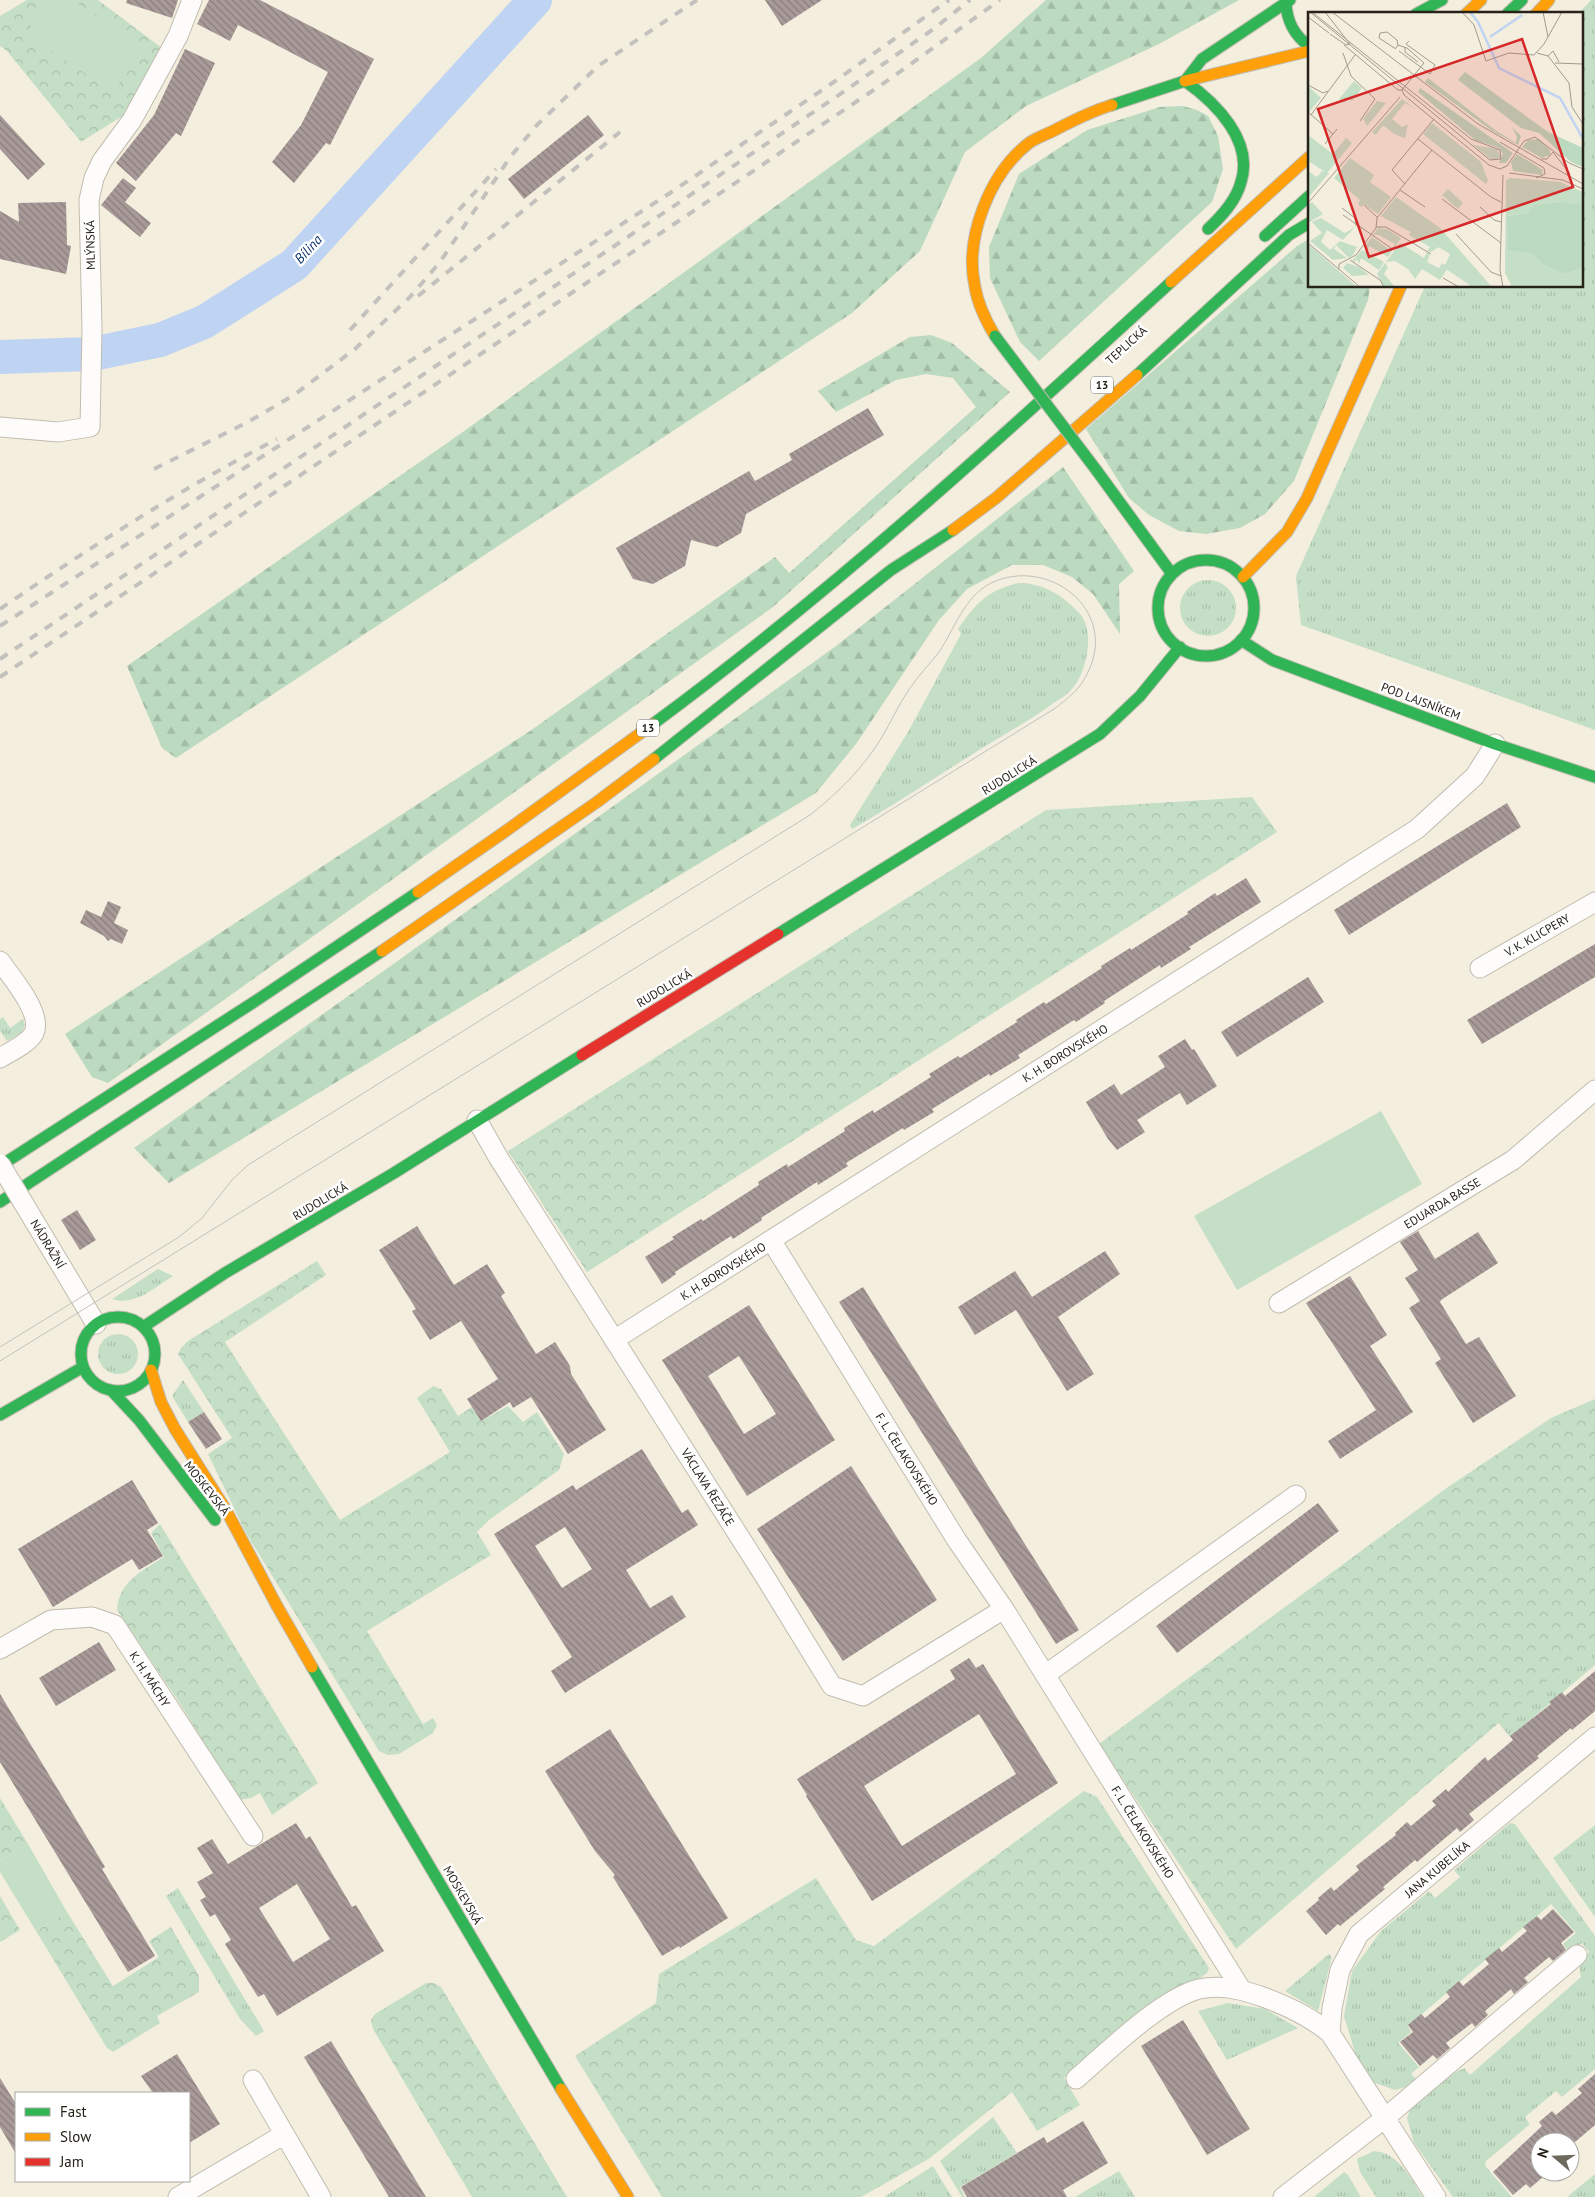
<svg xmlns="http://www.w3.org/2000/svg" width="1595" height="2197" viewBox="0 0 1595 2197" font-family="'PT Sans',sans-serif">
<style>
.grass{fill:url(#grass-tufts)}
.forest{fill:url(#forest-firs)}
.park{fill:url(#park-crowns)}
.pitch{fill:#c5dfc7}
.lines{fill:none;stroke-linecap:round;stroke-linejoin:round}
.river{stroke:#bfd3f2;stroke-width:34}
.building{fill:url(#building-back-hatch);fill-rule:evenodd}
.street-casing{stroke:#c1bcb0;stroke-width:21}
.fast-casing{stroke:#c1bcb0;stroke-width:13}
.slow-casing{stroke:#c1bcb0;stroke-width:13}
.jam-casing{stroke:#c1bcb0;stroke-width:13}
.street{stroke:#fdfcfa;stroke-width:19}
.fast{stroke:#30b455;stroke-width:11}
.slow{stroke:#ff9f0a;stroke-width:11}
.jam{stroke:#e5322d;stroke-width:11}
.tram{stroke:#c2c1bd;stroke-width:1}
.rail{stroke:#c2c1bd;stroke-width:4;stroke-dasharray:9 9;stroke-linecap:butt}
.street-bridge-casing{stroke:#c1bcb0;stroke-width:21;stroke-linecap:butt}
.fast-bridge-casing{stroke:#c1bcb0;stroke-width:13;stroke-linecap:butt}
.street-bridge{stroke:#fdfcfa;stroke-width:19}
.fast-bridge{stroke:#30b455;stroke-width:11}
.labels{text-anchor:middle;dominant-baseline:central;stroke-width:5;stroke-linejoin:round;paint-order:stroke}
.shield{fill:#fff;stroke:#67645d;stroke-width:1}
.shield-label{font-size:11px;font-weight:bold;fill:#262218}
.street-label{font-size:12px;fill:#262218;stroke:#fff}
.water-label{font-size:14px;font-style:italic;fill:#0d346d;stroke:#fff}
.inset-river{fill:none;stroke:#bfd3f2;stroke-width:2.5}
.inset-road{fill:none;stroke:#a29c8f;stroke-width:1}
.view{fill:#d62828;fill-opacity:0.15;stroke:#d62828;stroke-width:2.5}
.inset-edge{fill:none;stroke:#262218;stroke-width:2.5}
</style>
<defs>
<pattern id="grass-tufts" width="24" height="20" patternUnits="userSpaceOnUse" patternTransform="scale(1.25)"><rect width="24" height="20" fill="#c5dfc7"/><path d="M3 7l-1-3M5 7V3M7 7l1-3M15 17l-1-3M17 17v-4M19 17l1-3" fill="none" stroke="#a9bfaa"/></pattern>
<pattern id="forest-firs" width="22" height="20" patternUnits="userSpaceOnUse" patternTransform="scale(1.25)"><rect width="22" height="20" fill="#bbdac0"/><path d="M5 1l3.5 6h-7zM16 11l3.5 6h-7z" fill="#a1bba4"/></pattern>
<pattern id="park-crowns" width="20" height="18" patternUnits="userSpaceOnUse" patternTransform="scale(1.25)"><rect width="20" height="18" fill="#c5dfc7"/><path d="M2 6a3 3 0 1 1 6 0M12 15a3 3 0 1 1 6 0" fill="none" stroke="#a9bfaa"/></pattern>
<pattern id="building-back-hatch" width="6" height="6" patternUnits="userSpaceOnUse" patternTransform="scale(1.25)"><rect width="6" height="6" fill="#a89a98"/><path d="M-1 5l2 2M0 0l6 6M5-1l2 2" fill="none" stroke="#897d7b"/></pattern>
</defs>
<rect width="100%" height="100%" fill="#f4eede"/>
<path class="grass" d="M1591 0H1595V730L1301 625 1296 576 1425 286H1581V14H1578Z
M1180 608a28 28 0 1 1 56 0a28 28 0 1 1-56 0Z
M1018 583C1043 583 1063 595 1080 614 1096 632 1086 676 1070 691 1065 697 1057 700 1051 705 1030 720 1007 733 984 747 940 774 897 804 852 829L850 825 908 732 961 634 958 629C975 604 988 590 1018 583Z
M3 1017 10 1028 23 1019 25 1026 21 1033 7 1041 0 1031V1019Z
M158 1269 173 1276C157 1286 134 1307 112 1299Z
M98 1354a20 20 0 1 1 40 0a20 20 0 1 1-40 0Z
M183 1380 204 1412 188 1422 172 1396Z
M1595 1606V1665L1510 1737 1481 1702Z
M1510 1823 1515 1824 1595 1936V2069L1562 2097 1556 2091 1525 2117 1530 2124 1485 2162 1486 2167 1512 2197H1453L1414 2143 1407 2118 1413 2102 1434 2083 1464 2068 1470 2075 1581 1977C1578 1966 1581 1959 1589 1952L1582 1943 1560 1961 1568 1951 1563 1944 1576 1933 1551 1904 1408 2026 1411 2032 1398 2043 1419 2067 1411 2074 1418 2081 1410 2086 1395 2090 1372 2082 1359 2066 1344 2016 1352 1971 1381 1931 1429 1891 1435 1898 1460 1877 1454 1870Z
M1595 1825V1917L1553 1858Z
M178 1888 264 2031 256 2036 240 2019 166 1896Z
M1329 1954 1332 1957 1318 2011 1285 1991Z
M1228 2003 1265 2009 1298 2028 1227 2060 1198 2011Z
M993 2117 1017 2153 960 2187 965 2197H962L940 2161Z
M1374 2151C1399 2153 1410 2178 1423 2197H1376L1360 2172 1357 2159Z
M933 2166 952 2197H884Z
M1119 2171 1135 2197H1075Z
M1344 2172 1348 2175 1361 2197H1314Z
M1595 2174V2197H1567Z"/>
<path class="forest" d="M1046 0H1239L1159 44 1026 106 965 152 920 251 852 313 176 758 162 748 127 666 460 434 981 58Z
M1183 106 1197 110 1208 116 1218 136 1223 169 1212 202 1039 361 1020 342 990 278 989 247 1019 174 1087 130 1160 107Z
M1309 239V286H1370L1368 300 1294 481 1265 514 1240 528 1206 534 1179 531 1149 515 1129 498 1086 429 1297 246Z
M931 335 952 343 1010 392 773 607 108 1083 92 1077 65 1034 530 731 775 557 789 573 976 407 953 378 926 374 896 380 836 412 818 391 910 337Z
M1063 467 1134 571 1119 584 1120 634 1093 594 1072 577 1043 565H1012L967 589 939 620 856 744 816 793 169 1183 134 1148 392 965 836 646Z"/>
<path class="park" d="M27 0H98L162 48 124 115 81 142 7 51 0 46V16Z
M1252 797 1277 832 587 1272 508 1151 1046 810Z
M317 1261 326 1275 225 1342 340 1520 450 1452 417 1398 433 1386 441 1389 458 1416 472 1407 481 1421 508 1406 523 1422 537 1412 564 1454 559 1470 489 1520 477 1532 491 1555 367 1631 423 1724 433 1718 437 1725 433 1733 399 1754 388 1755 379 1751 246 1533 208 1454 232 1438 178 1354 181 1348 188 1341Z
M1595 1399V1640L1236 1949 1099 1744 1448 1487 1551 1418Z
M160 1524 318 1783 272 1815 260 1793 251 1798 239 1800 179 1702 117 1610C119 1581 142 1571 164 1557L151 1533Z
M1084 1791 1097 1797 1209 1968 1207 1973 1196 1981 1167 1993 1064 2078 1080 2105 1037 2131 1012 2092 930 2158 861 2197H662L575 2056 656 2003 659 1974 816 1878 856 1940 874 1946Z
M0 1798 28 1844 0 1861Z
M0 1896 20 1930 0 1942Z
M67 1912 113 1986 159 1957 149 1941 171 1927 199 1976V1992L157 2016 160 2023 113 2052 107 2048 36 1931Z
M426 1983H434L441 1987 567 2197H472L373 2029 371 2020 375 2014Z"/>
<path class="pitch" d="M48 0H72L143 47 113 92 26 34Z
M1381 1111 1422 1184 1237 1290 1194 1216Z
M28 1844 67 1912 36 1931 0 1872V1861Z"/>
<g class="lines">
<path class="river" d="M0 357 92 354 160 340 204 322 294 265 535 0"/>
</g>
<path class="building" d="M127 0H178L172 18 126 3Z
M209 0H260L374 59 330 145 326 143 294 183 272 162 301 125 328 72 238 25 230 41 197 24Z
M765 0H822L782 26Z
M185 49 215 63 181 136 176 133 136 181 116 163 154 115Z
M0 115 45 164 28 180 0 149Z
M588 115 604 135 524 199 508 179Z
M123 178 136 188 125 202 151 223 140 237 101 205Z
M66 202 67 245 71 246 66 274 0 259V211L19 222 18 203Z
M868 408 884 435 746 514 741 533 717 547 691 540 685 566 653 584 633 579 616 548 749 471 755 481 792 460 789 454Z
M1507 803 1521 827 1349 935 1334 910Z
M1246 878 1261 902 1189 947 1191 949 1161 968 1160 965 1104 1001 1105 1003 1076 1022 1074 1020 1018 1055 1020 1058 990 1076 989 1074 932 1109 934 1112 904 1130 903 1128 846 1163 848 1166 818 1185 817 1182 761 1218 762 1220 733 1239 731 1236 675 1272 676 1274 662 1284 645 1257 674 1239 672 1237 701 1219 703 1221 759 1185 758 1182 787 1164 788 1167 845 1131 844 1128 873 1110 874 1113 931 1077 929 1074 958 1056 960 1058 1017 1022 1016 1020 1044 1002 1046 1004 1102 968 1101 966 1130 948 1131 950 1188 914 1187 912 1215 893 1217 896Z
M108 901 121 907 114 923 128 930 122 944 111 939 108 941 104 936 80 923 86 910 101 917Z
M1595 944V977L1482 1044 1467 1020Z
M1308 977 1324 1002 1237 1057 1221 1032Z
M1185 1039 1192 1050 1194 1049 1217 1086 1187 1105 1180 1093 1159 1106 1137 1120 1145 1132 1117 1150 1108 1139 1086 1102 1114 1084 1121 1095 1165 1067 1158 1056Z
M77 1210 96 1240 80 1250 61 1220Z
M417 1226 454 1285 487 1264 505 1293 501 1296 536 1354 555 1342 570 1366 571 1374 606 1430 568 1454 531 1397 513 1408 510 1402 481 1421 467 1399 498 1379 461 1321 430 1340 412 1311 416 1309 379 1250Z
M1418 1231 1435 1259 1478 1232 1498 1263 1441 1300 1440 1302 1466 1344 1479 1337 1516 1396 1473 1423 1435 1363 1441 1359 1409 1308 1420 1301 1405 1278 1418 1270 1400 1242Z
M1105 1251 1120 1274 1058 1317 1094 1374 1067 1391 1016 1310 975 1335 958 1307 1015 1271 1032 1297Z
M1350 1276 1387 1335 1370 1346 1413 1412 1340 1459 1328 1441 1376 1410 1306 1303Z
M863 1287 1079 1630 1056 1644 839 1302Z
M749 1305 835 1440 747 1496 662 1360ZM739 1356 776 1414 744 1434 708 1376Z
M204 1412 222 1439 206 1449 188 1422Z
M642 1449 682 1513 688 1509 698 1525 626 1570 650 1608 672 1595 686 1617 565 1693 551 1671 572 1657 494 1534 573 1485 576 1490ZM565 1527 592 1569 562 1588 535 1546Z
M851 1466 937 1600 843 1661 757 1529Z
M132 1480 158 1523 147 1530 163 1556 139 1570 132 1559 53 1607 18 1549Z
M1318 1503 1339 1531 1177 1653 1156 1626Z
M99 1642 116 1670 56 1706 39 1678Z
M969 1658 976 1668 983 1664 1058 1783 872 1901 806 1796 807 1795 797 1779 955 1679 950 1670ZM979 1714 1016 1774 902 1846 864 1786Z
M1595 1671V1711L1572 1730 1571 1728 1537 1756 1539 1758 1469 1814 1474 1820 1460 1832 1457 1828 1417 1862 1415 1860 1383 1887 1385 1889 1340 1926 1338 1924 1326 1935 1306 1911 1319 1900 1318 1898 1331 1887 1334 1891 1359 1870 1356 1866 1396 1835 1395 1833 1407 1822 1411 1826 1436 1805 1432 1801 1446 1789 1448 1792 1485 1757 1488 1761 1513 1740 1510 1736 1551 1704 1549 1702 1562 1692 1565 1696Z
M0 1694 105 1867 102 1869 155 1956 128 1972 0 1762Z
M610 1729 728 1918 680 1948 679 1946 662 1956 613 1877 615 1875 595 1851 545 1771Z
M296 1823 306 1839 310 1836 352 1907 356 1905 384 1951 277 2016 264 1994 258 1997 225 1944 231 1940 215 1914 210 1917 200 1900 206 1897 197 1882 213 1873 197 1848 212 1839 228 1864ZM297 1884 330 1939 293 1962 259 1908Z
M1553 1909 1574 1932 1561 1943 1566 1950 1553 1961 1549 1957 1524 1978 1528 1982 1514 1994 1511 1989 1485 2011 1488 2015 1475 2027 1472 2023 1446 2043 1450 2048 1437 2059 1433 2055 1420 2066 1400 2042 1413 2032 1408 2025 1421 2014 1425 2018 1450 1997 1446 1992 1459 1981 1463 1986 1489 1964 1485 1959 1499 1948 1502 1952 1527 1931 1523 1927 1537 1916 1541 1920Z
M1183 2020 1250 2129 1207 2155 1141 2046Z
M331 2041 357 2084 426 2197H389L357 2144 304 2057Z
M177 2054 220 2124 189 2143V2093H153L141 2076Z
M1595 2074V2125L1575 2142H1540V2174L1543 2177 1530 2188 1526 2184 1513 2195 1493 2172 1542 2126 1539 2122 1552 2111 1556 2115 1582 2093 1578 2089Z
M0 2078 16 2104V2154L0 2127Z
M1083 2121 1108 2163 1063 2190 1067 2197H967L961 2187 1044 2137 1047 2143Z"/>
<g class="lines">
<defs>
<path id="street" d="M0 427 58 432 90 427 92 329 89 200 94 178 102 161 132 120 178 36 192 0
M0 961C11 977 43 1013 34 1033 29 1043 10 1052 0 1058
M1480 968 1595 902
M477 1120 498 1157 767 1580 832 1686 863 1696 1004 1609
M771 1240 956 1539 1004 1609 1241 1989
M57 1259 96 1324
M1279 1303 1513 1160 1595 1090
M614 1340 1417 829 1475 776 1495 744
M0 1649 51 1620 92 1617 115 1625 253 1836
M1045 1675 1296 1495
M1330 2033 1332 2008 1340 1970 1359 1934 1595 1737
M1076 2079C1107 2052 1161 1999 1199 1989 1221 1984 1243 1990 1263 1997 1288 2006 1309 2016 1330 2033L1436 2197
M253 2080 321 2197
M178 2197 283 2135
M1283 2197 1385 2118 1577 1955"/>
<path id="fast" d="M1286 3C1287 22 1294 35 1309 46
M1416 14 1442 0
M1507 14 1522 0
M1185 81C1216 103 1254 141 1241 182 1236 201 1222 216 1208 229
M1112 105 1185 81 1202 59 1290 0
M1265 236 1309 196
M1137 375 1289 235 1309 223
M1097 471 1172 574
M1158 608a48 48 0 1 1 96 0a48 48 0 1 1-96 0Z
M1241 640 1272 660 1495 744 1595 777
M653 724C836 589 1004 435 1171 282
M654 759 891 570 953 530
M778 934 1100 734 1140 696 1180 647
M0 1166 257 1000 418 892
M0 1202 382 951
M81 1354a37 37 0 1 1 74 0a37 37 0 1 1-74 0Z
M143 1327 225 1273 394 1173 582 1055
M111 1390 139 1420 215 1520
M0 1415 83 1367
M312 1667 561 2089"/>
<path id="slow" d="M1466 14 1481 0
M1536 14 1549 0
M1185 81 1309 51
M1171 282 1309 157
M995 336C986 321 978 305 975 287 964 238 990 173 1029 143 1036 138 1045 135 1053 131 1072 121 1092 111 1112 105
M953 530 996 498 1137 375
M1243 577 1287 532 1307 498 1401 286
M418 892 510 828 653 724
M382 951 597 802 654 759
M151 1370 161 1402 175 1429 226 1510 277 1606 312 1667
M561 2089 628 2197"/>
<path id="jam" d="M582 1055 778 934"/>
</defs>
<use href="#street" class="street-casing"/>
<use href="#fast" class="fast-casing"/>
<use href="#slow" class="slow-casing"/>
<use href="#jam" class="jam-casing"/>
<use href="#street" class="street"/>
<use href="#fast" class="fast"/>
<use href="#slow" class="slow"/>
<use href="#jam" class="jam"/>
<path class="tram" d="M0 1347 179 1237 202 1218 232 1180 248 1165 810 815C838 793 864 767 882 737 891 722 898 706 908 691 917 677 929 665 939 652 955 628 964 597 991 583 1048 556 1117 609 1089 670 1082 687 1069 698 1054 709L0 1361"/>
<path class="rail" d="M418 296 620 132
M350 330 496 169
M154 469 248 422 294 395 355 349 410 297 440 262 511 156 537 125 598 66 697 0
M0 609C91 547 179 490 277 439
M0 626 670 193 831 84 949 0
M0 659 833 99 932 30 970 0
M0 677 890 79 1000 0"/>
<defs>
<path id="street-bridge" d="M0 1164 57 1259"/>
<path id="fast-bridge" d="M995 336 1097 471"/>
</defs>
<use href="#street-bridge" class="street-bridge-casing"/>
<use href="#fast-bridge" class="fast-bridge-casing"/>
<use href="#street-bridge" class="street-bridge"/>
<use href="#fast-bridge" class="fast-bridge"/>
</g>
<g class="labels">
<g class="shield">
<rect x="1091" y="376.5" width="22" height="17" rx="4"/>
<rect x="637" y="719.5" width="22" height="17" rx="4"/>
</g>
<g class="shield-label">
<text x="1102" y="385">13</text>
<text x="648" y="728">13</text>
</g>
<g class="street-label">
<text transform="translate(90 245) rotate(-91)">MLÝNSKÁ</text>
<text transform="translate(1126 345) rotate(-42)">TEPLICKÁ</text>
<text transform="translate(1421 701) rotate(21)">POD LAJSNÍKEM</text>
<text transform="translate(1009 775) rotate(-32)">RUDOLICKÁ</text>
<text transform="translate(1537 935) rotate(-30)">V. K. KLICPERY</text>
<text transform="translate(664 988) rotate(-31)">RUDOLICKÁ</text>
<text transform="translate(1065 1053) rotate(-32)">K. H. BOROVSKÉHO</text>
<text transform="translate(320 1201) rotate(-31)">RUDOLICKÁ</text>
<text transform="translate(1442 1203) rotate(-31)">EDUARDA BASSE</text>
<text transform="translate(48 1244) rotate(59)">NÁDRAŽNÍ</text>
<text transform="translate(723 1271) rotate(-32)">K. H. BOROVSKÉHO</text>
<text transform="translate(907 1459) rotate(58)">F. L. ČELAKOVSKÉHO</text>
<text transform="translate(708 1487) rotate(58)">VÁCLAVA ŘEZÁČE</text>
<text transform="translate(207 1488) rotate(52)">MOSKEVSKÁ</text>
<text transform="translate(150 1679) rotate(57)">K. H. MÁCHY</text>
<text transform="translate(1143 1832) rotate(58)">F. L. ČELAKOVSKÉHO</text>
<text transform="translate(1437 1869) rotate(-40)">JANA KUBELÍKA</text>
<text transform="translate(463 1895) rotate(60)">MOSKEVSKÁ</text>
</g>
<g class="water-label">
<text transform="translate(308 249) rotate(-47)">Bílina</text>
</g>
</g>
<g transform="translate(1308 12)">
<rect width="275" height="275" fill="#f4eede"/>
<path d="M165 133 189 137 193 146 184 148ZM0 159 9 165 14 159 21 161 0 186ZM202 166 252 170 275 180V193L270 195 253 190 227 192 219 201 199 204 212 240 225 242 235 253 256 262 275 256V275H204L197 261 198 168ZM13 206 37 221 47 215 35 228 19 218 13 230 22 238 32 229 49 235 45 243 41 246 28 233 26 237 39 246 25 248 2 229 14 221 4 210ZM70 216 79 217 93 226 80 245 61 234 60 239 56 235 64 225 81 237 85 235 87 232 71 223H65ZM104 219 124 231 132 223 150 241 132 268 114 257 107 267 100 257 87 249 78 250 92 231 116 246 119 240 122 242 119 250 131 256 134 251 137 253 142 242 131 235 123 240 119 239 122 235 101 223ZM54 238 76 250 71 258 53 246 51 252 48 246 47 250 44 249ZM39 251 51 255 61 263 44 264 35 256ZM77 251 80 255 76 262 87 275H76L69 262Z" fill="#c5dfc7"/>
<path d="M157 60 240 120 275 136V155L263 150 231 121 213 116 150 68ZM120 66 187 118 208 131 209 125 204 115 213 124 210 133 183 118 117 70ZM112 76 205 141 198 151H191L195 142 191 136 167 128 110 80ZM231 127 242 138V143L234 146 214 135 220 128ZM209 142 235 158 234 163 205 159 203 150ZM253 190 275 193V256L256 262 235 253 225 242 200 238 199 204 219 201 227 192Z" fill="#bbdac0"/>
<path d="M46 69 54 76 44 89 40 86 36 91 31 87ZM0 74 13 86 1 100 0 99ZM94 87 107 97 97 91 84 107 94 115 100 112 97 126 86 122 75 113 68 123 64 120ZM69 89 78 91 59 114 55 107ZM124 111 173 150 180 169 178 172 115 122ZM0 123 25 142 38 126 44 131 19 161 0 149ZM42 146 66 163 62 170 83 185 70 202 56 192 53 195 50 192 52 188 26 166ZM88 185 132 216 184 275H161L162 273 138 257 147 244 73 204ZM4 190 15 202 0 211V193ZM0 232 49 275H0Z" fill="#c5dfc7"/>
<path d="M140 177 155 191 150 197 134 183ZM94 235 115 247 109 256 89 245Z" fill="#c5dfc7"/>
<path class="inset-river" d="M162 0 170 10 191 56 252 86 275 127M182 25 214 3"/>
<path class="inset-road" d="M2 0 182 148 193 147 192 138 163 127 4 0M17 0 42 32 38 33 22 22M24 0 170 112 275 172M154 0 166 13 178 49 201 41 226 43 236 32 254 0M235 0 240 25M0 5 21 21M36 33 90 78H94M97 35V40L110 50M88 36 90 33 99 36 116 51 94 78M88 37 71 26 72 21 79 20 89 28 90 33M91 39 122 62 127 53 98 32 101 29M35 41 43 64 67 87 52 109M229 41 240 44 261 71 264 95 275 112M240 44 245 39 251 50M247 51 275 52M0 73 15 81 20 79M94 78 96 83 181 153 192 157M0 100 25 122M3 103 47 43M110 127 183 185 193 190M192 130 236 156 237 162 228 166M17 132 29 117M233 147H239L245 140 262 162M192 157 199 154 216 129 227 125 261 151 275 157M201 161 255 168 275 177M195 163 192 258 195 275M97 172 84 158 126 107M92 178 117 195M134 187 193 231M0 191 92 85M56 193 69 205M172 195 186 208 193 210M34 196 47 206 48 214M35 203 83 236M69 206 124 138M68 215H78L123 242M148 222 183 260 193 264M0 231 52 275M42 248 72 268 76 275M31 257V252L48 243 68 216 69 206M135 266 151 275"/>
<path class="view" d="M214 27 265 175 61 245 10 97Z"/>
<rect width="275" height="275" class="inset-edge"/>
</g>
<rect x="15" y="2092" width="175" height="90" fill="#ffffff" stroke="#a8a7a3"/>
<rect x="25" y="2108" width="25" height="8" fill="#30b455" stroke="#a8a7a3"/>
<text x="60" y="2117" font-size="15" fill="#262218">Fast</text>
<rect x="25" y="2133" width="25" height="8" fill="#ff9f0a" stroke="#a8a7a3"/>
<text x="60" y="2142" font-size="15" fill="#262218">Slow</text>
<rect x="25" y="2158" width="25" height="8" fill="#e5322d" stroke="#a8a7a3"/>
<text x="60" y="2167" font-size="15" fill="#262218">Jam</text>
<g transform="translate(1555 2157) rotate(289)"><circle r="24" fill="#ffffff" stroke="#a8a7a3"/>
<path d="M0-4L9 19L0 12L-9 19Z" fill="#6e695d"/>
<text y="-8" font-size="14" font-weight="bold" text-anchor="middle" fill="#262218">N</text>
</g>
</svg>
